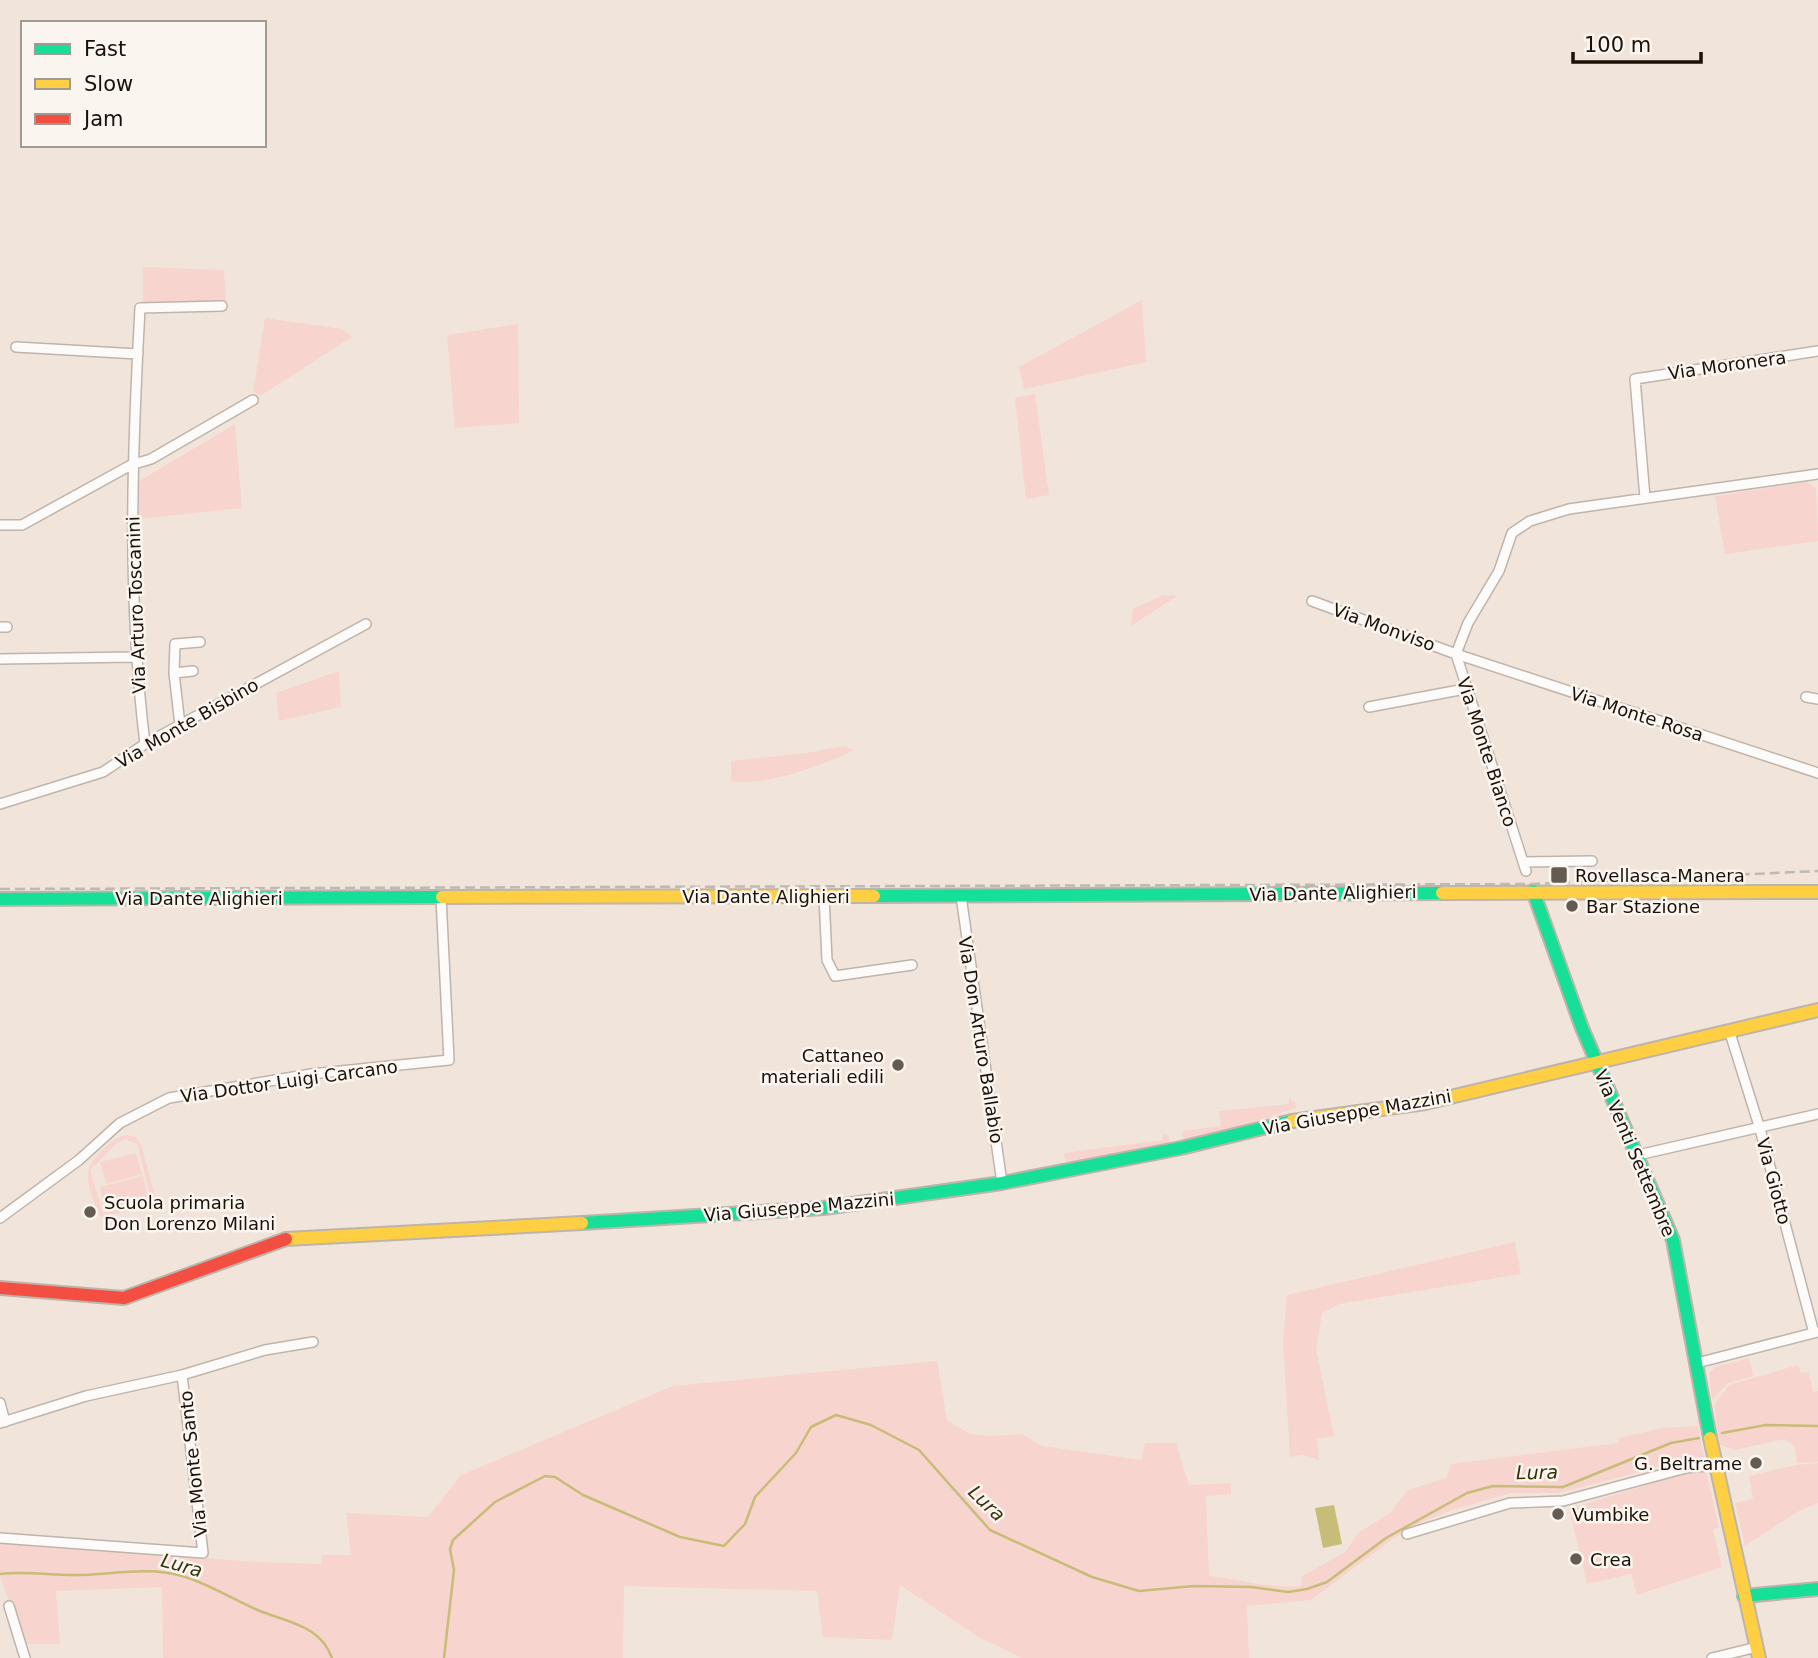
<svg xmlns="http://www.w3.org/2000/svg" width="1818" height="1658" viewBox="0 0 1818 1658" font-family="'DejaVu Sans',sans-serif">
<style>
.green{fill:#f8d4ce;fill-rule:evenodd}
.water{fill:#c7bc78}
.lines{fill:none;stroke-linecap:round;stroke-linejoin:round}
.stream{stroke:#c7bc78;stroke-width:2.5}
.street-casing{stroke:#beb4ab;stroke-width:12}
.fast-casing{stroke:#beb4ab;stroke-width:16}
.slow-casing{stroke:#beb4ab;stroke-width:16}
.jam-casing{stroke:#beb4ab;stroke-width:16}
.street{stroke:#fdfbfa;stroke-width:9}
.fast{stroke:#16e098;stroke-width:12}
.slow{stroke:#ffcf43;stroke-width:12}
.jam{stroke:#f24e42;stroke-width:12}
.rail{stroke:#bcb9b6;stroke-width:2.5;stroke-dasharray:10 5;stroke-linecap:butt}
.poi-dot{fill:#665b52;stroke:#fbf5f0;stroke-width:2.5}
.labels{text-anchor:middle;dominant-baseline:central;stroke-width:5;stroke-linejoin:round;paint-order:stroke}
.street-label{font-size:18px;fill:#1b1109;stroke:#fbf5f0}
.poi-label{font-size:18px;fill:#1b1109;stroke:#fbf5f0;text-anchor:start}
.water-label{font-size:19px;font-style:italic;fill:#373309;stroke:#fbf5f0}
</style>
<rect width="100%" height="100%" fill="#f1e5db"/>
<path class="green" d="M143 267 224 270 226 302 143 303Z
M1142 300 1146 362 1024 389 1019 367Z
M265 318 342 329 352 337 260 396 253 391Z
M518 324 519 423 455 428 447 335Z
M1035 394 1049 495 1026 499 1015 398Z
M235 424 242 508 139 519V481Z
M1807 482 1816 488 1818 541 1725 554 1715 496Z
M1163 595 1177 596 1131 626 1133 609Z
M339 671 341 707 279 721 276 693Z
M844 746 854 750C823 765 766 787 731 781V761L806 753Z
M1289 1099 1295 1102 1296 1108C1262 1119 1223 1134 1187 1141L1182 1136 1183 1131 1221 1126 1219 1111 1289 1104Z
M1163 1134 1169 1136 1170 1144 1066 1163 1064 1153 1163 1140Z
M126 1135 136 1137 141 1144 155 1196 148 1207 101 1217 97 1212C89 1184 79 1172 102 1150 110 1143 116 1137 126 1135ZM126 1139 138 1145 151 1201 103 1213 90 1170 118 1142Z
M136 1153 142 1174 106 1184 100 1162Z
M143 1176 148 1199 105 1210 100 1187Z
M1515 1242 1521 1274 1339 1304 1322 1313 1316 1349 1334 1436 1317 1439 1319 1460 1302 1455 1290 1457 1283 1343 1287 1295Z
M1749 1358 1753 1376 1728 1383 1712 1400 1709 1373 1715 1367Z
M937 1361 947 1420 970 1434 989 1436 1022 1434 1042 1446 1142 1460 1145 1443H1176L1189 1485 1231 1483V1494L1206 1496 1209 1576C1240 1579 1270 1589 1301 1586L1302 1576 1345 1552 1358 1533 1390 1513 1408 1490 1446 1478 1451 1464 1618 1443 1619 1438 1662 1428 1698 1426 1704 1458 1684 1460 1560 1493H1511L1455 1509 1422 1522 1393 1539 1311 1600 1247 1606 1249 1658H1022L980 1638 900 1585 892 1640 823 1637 817 1591 624 1586 623 1658H163L162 1587 56 1591 60 1644H24L0 1576V1542L257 1562 322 1564V1555H351L346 1513 428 1517 461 1475 673 1386Z
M1798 1365 1801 1373 1809 1372 1813 1392 1818 1391V1462L1797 1463 1795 1447 1785 1439 1735 1450 1720 1445 1714 1405 1729 1385Z
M1818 1463V1503L1799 1511 1745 1546 1735 1503 1753 1499 1749 1476 1796 1465Z
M1706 1471 1719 1527 1713 1530 1722 1567 1637 1595 1631 1574 1587 1584 1569 1509 1686 1473Z"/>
<path class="water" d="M1334 1505 1342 1544 1323 1548 1315 1508Z"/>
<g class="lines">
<path class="stream" d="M1722 1433 1766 1425 1818 1426
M0 1574C25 1571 49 1575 75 1575 111 1575 146 1566 182 1576 210 1584 233 1600 260 1611 288 1622 321 1626 332 1658
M444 1658 454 1570 450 1549 453 1540 495 1502 545 1476 555 1477 583 1495 680 1537 724 1546 745 1524 755 1497 796 1453 811 1427 836 1415 871 1425 919 1450 990 1530 1092 1577 1139 1591 1194 1586 1251 1587 1288 1592 1307 1589 1327 1582 1386 1538 1467 1493 1493 1486 1563 1487 1671 1443 1699 1438"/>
<defs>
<path id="street" d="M16 347 138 354
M1645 498 1635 379 1818 351
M0 525H22L131 465 151 459 253 400
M1312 601 1456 654 1818 773
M0 627H7
M0 659 134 657
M174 673 175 644 200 642
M1806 697 1818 699
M1369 707 1465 689
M180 725 174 673 193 671
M145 744C127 595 132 456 140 308L222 306
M0 804 103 772 145 744 366 624
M1524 862 1592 861
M1526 871 1456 654 1468 623 1499 571 1512 533 1530 521 1569 509 1818 474
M824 896 827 960 835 976 912 965
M961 896 1002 1183
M1729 1030 1760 1129 1814 1333
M1638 1155 1818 1114
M0 1218 79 1160 120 1123 169 1098 311 1074 449 1060 441 897
M1697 1363 1817 1332
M0 1403 5 1422
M0 1423 86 1396 182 1375 265 1350 313 1342
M1407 1534 1510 1503 1563 1501 1686 1468 1715 1465
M0 1538 203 1553 182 1375
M9 1606 25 1658
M1712 1658 1757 1647"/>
<path id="fast" d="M1533 891 1582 1028 1673 1240 1710 1438
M874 896 1442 893
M0 899 442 897
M582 1223 824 1208 1002 1183 1181 1148 1292 1121
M1744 1596 1818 1589"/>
<path id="slow" d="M1442 893 1818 892
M442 897 874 896
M1292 1121 1425 1103 1818 1010
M286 1239 582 1223
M1710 1438 1759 1658"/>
<path id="jam" d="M0 1288 124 1298 286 1239"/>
</defs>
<use href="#street" class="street-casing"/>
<use href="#fast" class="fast-casing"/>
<use href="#slow" class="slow-casing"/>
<use href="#jam" class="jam-casing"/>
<use href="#street" class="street"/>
<use href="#fast" class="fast"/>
<use href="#slow" class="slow"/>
<use href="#jam" class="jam"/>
<path class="rail" d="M0 889 1534 884 1818 871"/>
</g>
<g class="poi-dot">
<rect x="1550" y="866" width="18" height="18" rx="3.5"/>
<circle cx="1572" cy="906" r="7"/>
<circle cx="898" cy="1065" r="7"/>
<circle cx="90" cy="1212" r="7"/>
<circle cx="1756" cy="1463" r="7"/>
<circle cx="1558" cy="1514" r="7"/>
<circle cx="1576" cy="1559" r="7"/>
</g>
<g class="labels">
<g class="street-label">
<text transform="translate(1727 365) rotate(-8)">Via Moronera</text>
<text transform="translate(136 605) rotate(-92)">Via Arturo Toscanini</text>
<text transform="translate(1384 627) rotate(20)">Via Monviso</text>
<text transform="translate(1637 714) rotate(18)">Via Monte Rosa</text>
<text transform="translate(187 723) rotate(-30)">Via Monte Bisbino</text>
<text transform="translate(1487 752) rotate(72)">Via Monte Bianco</text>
<text transform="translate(1333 893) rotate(-1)">Via Dante Alighieri</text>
<text x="766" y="896">Via Dante Alighieri</text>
<text x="199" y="898">Via Dante Alighieri</text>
<text transform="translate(981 1040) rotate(81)">Via Don Arturo Ballabio</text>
<text transform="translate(289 1081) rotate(-8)">Via Dottor Luigi Carcano</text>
<text transform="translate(1357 1112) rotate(-10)">Via Giuseppe Mazzini</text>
<text transform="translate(1635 1153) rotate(67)">Via Venti Settembre</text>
<text transform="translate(1774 1181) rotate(75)">Via Giotto</text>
<text transform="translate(799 1207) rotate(-5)">Via Giuseppe Mazzini</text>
<text transform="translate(193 1464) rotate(-96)">Via Monte Santo</text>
</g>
<g class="poi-label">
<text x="1575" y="875">Rovellasca-Manera</text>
<text x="1586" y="906">Bar Stazione</text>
<text x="884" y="1055" text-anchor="end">Cattaneo<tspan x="884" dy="21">materiali edili</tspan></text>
<text x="104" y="1202">Scuola primaria<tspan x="104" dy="21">Don Lorenzo Milani</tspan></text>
<text x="1742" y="1463" text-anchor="end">G. Beltrame</text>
<text x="1572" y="1514">Vumbike</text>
<text x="1590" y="1559">Crea</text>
</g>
<g class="water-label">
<text transform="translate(1537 1472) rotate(-1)">Lura</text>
<text transform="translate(987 1503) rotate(44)">Lura</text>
<text transform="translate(182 1565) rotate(16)">Lura</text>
</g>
</g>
<rect x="21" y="21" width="245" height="126" fill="#fbf5f0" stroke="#a19a94" stroke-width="2"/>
<rect x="35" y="44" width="35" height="10" fill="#16e098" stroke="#a19a94" stroke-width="2"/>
<text x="84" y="56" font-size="21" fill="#1b1109">Fast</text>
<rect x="35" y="79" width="35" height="10" fill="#ffcf43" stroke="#a19a94" stroke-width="2"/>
<text x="84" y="91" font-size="21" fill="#1b1109">Slow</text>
<rect x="35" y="114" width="35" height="10" fill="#f24e42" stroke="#a19a94" stroke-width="2"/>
<text x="84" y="126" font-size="21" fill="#1b1109">Jam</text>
<path d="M1573 52v10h128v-10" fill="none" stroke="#1b1109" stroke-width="3.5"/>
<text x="1584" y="52" font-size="21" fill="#1b1109" stroke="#fbf5f0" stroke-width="5" paint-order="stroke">100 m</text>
</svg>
